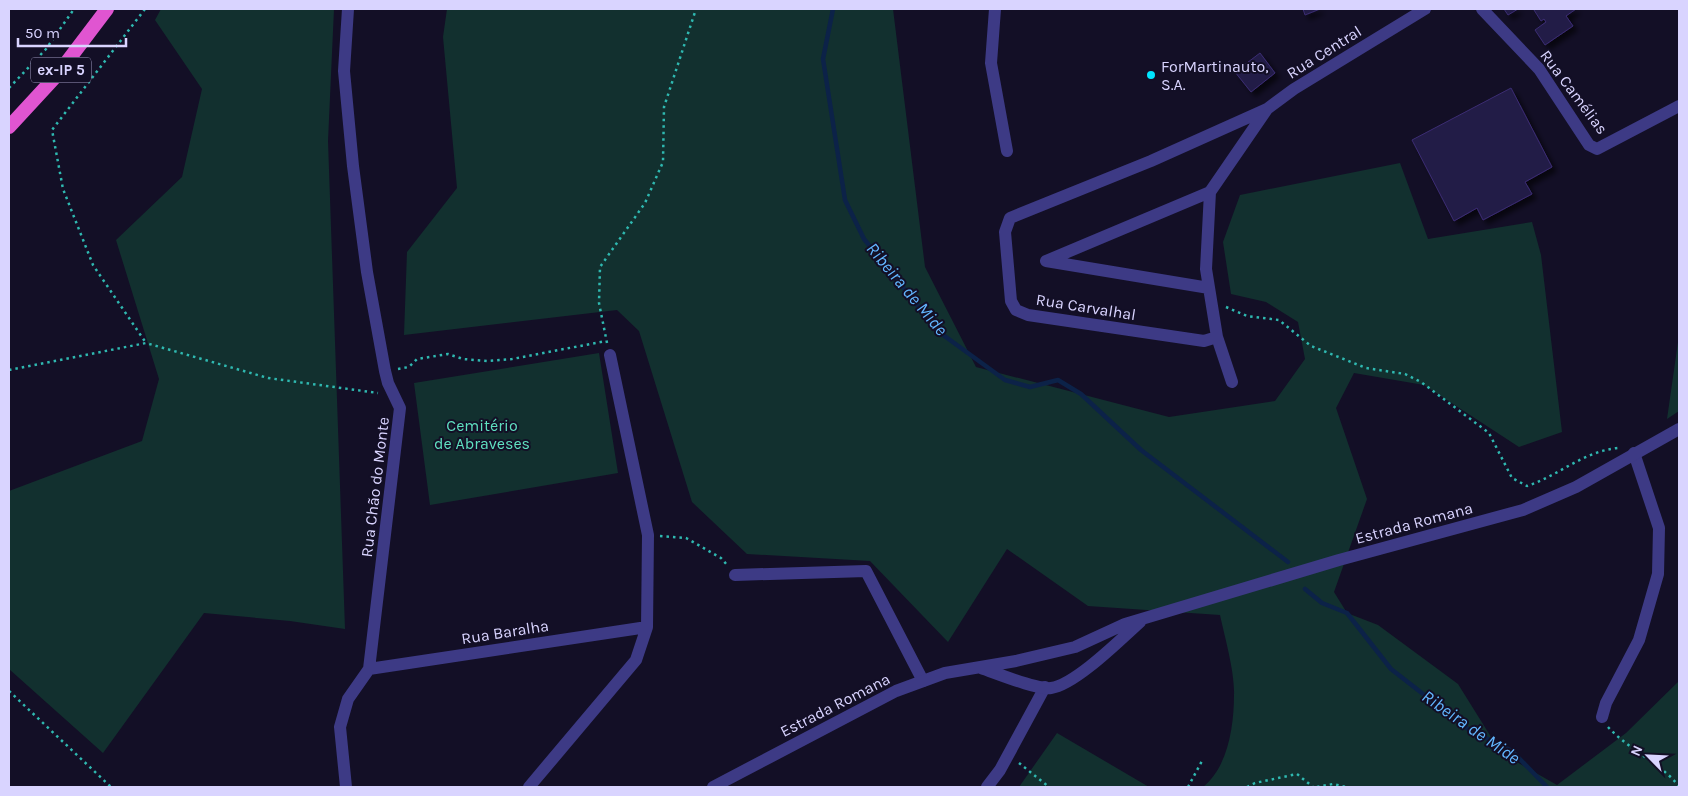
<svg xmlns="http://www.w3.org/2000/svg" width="1688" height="796" viewBox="0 0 1688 796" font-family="Karla,sans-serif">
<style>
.green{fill:#12302f}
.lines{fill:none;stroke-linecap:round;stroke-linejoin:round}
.stream{stroke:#0c2248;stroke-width:4.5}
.building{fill:#241b47;stroke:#3b2d73;filter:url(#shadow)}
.path{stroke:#2fb8b0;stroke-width:2.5;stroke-dasharray:2.5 4;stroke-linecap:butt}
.minor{stroke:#3d3a85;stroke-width:12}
.tertiary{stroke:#3d3a85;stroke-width:12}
.trunk{stroke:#e055d1;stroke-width:14}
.poi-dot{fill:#00e5ff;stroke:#130f26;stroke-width:2}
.labels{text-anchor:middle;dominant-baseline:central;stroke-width:4;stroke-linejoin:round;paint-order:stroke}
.shield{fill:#130f26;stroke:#9e99be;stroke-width:1}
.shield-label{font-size:15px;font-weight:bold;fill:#d9d4ff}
.street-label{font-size:16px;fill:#d9d4ff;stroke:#130f26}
.poi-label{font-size:16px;fill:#d9d4ff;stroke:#130f26;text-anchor:start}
.park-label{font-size:16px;fill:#5fe0c0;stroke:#130f26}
.water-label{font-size:18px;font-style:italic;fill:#62b6ff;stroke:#130f26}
</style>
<defs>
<filter id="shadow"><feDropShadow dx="4.5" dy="4.5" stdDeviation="2.5" flood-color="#0009"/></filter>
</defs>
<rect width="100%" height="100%" fill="#130f26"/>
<path class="green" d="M161 9H334L328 141 345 629 290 621 204 613 103 753 9 669V491L142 441 159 379 116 240 182 177 202 89 155 20Z
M447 9H893L925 267 976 367 1169 417 1275 401 1305 359 1298 322 1266 302 1231 294 1223 242 1240 195 1400 163 1428 239 1532 222 1541 255 1562 432 1519 447 1424 385 1354 373 1336 408 1367 499 1334 592 1347 613 1378 625 1458 684 1501 753 1557 785 1626 733 1679 681V787H1203C1228 767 1234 726 1234 695 1235 673 1225 638 1220 615L1088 606 1007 549 948 642 870 561 747 554 692 502 639 331 617 310 404 335 407 252 457 188 443 37Z
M1679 335V411L1667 419Z
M599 353 618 473 430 505 414 383Z
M1057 733 1149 787H1019Z"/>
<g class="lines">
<path class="stream" d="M833 9 823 59 845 200 864 239 939 332 1005 380 1030 387 1058 380 1081 394 1141 450 1288 562
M1305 589 1322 603 1347 613 1391 669 1468 729 1512 751 1547 787"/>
</g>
<path class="building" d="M1303 9H1320L1305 15Z
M1504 9H1518L1508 15Z
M1535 9H1576L1566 16 1573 26 1545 45 1535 30 1546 22 1544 19 1541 21 1534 10Z
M1260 53 1275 73 1251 92 1235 72Z
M1511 88 1552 167 1525 182 1532 194 1483 220 1477 208 1454 221 1412 140Z"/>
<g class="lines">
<path class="path" d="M145 9 52 130 63 189 93 265 146 343
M9 88 46 49 74 9
M1226 307 1247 316 1279 320 1311 346 1366 368 1405 374 1421 382 1489 433 1512 478 1527 486C1558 476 1584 451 1618 448
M607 343 599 303 600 267 645 203 663 162 664 107 696 9
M398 369 409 367 417 359 448 354 463 359 487 361 512 359 606 341
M9 370 146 343 268 378 378 393
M660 536 686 538 721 558 728 566
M9 691 111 787
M1608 727C1629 750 1659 762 1679 786
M1019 763 1049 787
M1188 787 1203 759
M1247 787 1255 783 1297 774 1313 787
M1317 787 1333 784 1346 787"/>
<path class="minor" d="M995 9 991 63 1007 151
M1482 9 1539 69 1589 145 1597 149 1679 106
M1267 109 1210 192 1206 269 1217 337 1204 341 1028 315 1016 310 1011 301 1005 232 1010 218 1151 161 1267 109 1294 89 1425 9
M1046 261 1210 192
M1046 261 1209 288
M1217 337 1232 382
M735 575 866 571 923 681
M369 669 647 627
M1602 717 1606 703 1639 640 1658 574 1659 528 1634 453
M346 787 340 727 348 699 369 669 400 408 388 383 385 371 367 272 353 166 344 71 348 9
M529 787 636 660 647 627 648 535 610 355
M987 787 1000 770 1045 687"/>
<path class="tertiary" d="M981 668C996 673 1037 690 1051 688 1075 685 1121 639 1140 622
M713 787 896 691 945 673 1016 661 1075 647 1125 624 1339 560 1523 510 1576 487 1679 429"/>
<path class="trunk" d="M9 127 57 75 107 9"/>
</g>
<circle class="poi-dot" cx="1151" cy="75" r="5"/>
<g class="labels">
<rect class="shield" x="31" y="57.5" width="60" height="25" rx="4"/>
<g class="shield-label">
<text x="61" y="70">ex-IP 5</text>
</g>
<g class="street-label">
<text transform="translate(1324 52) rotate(-32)">Rua Central</text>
<text transform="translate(1574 92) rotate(53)">Rua Camélias</text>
<text transform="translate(1086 307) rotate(9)">Rua Carvalhal</text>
<text transform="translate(375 487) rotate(-83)">Rua Chão do Monte</text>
<text transform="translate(1414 523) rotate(-15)">Estrada Romana</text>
<text transform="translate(505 632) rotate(-9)">Rua Baralha</text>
<text transform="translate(835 705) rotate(-27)">Estrada Romana</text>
</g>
<g class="poi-label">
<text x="1161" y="66">ForMartinauto,<tspan x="1161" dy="18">S.A.</tspan></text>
</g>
<g class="park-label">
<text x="482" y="425">Cemitério<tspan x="482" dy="18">de Abraveses</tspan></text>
</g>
<g class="water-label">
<text transform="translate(907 289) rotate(50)">Ribeira de Mide</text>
<text transform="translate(1471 727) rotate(35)">Ribeira de Mide</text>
</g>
</g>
<rect width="1688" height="796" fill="none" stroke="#d9d4ff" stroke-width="20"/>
<g transform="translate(1648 756) rotate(294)" stroke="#130f26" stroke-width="4" paint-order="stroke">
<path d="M0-4L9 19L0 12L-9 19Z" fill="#d9d4ff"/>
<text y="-8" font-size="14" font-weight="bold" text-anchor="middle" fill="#d9d4ff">N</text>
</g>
<path d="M18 38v8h108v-8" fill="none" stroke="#d9d4ff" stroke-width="2.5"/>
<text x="25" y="38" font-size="15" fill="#d9d4ff" stroke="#130f26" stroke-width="4" paint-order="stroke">50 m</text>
</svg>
